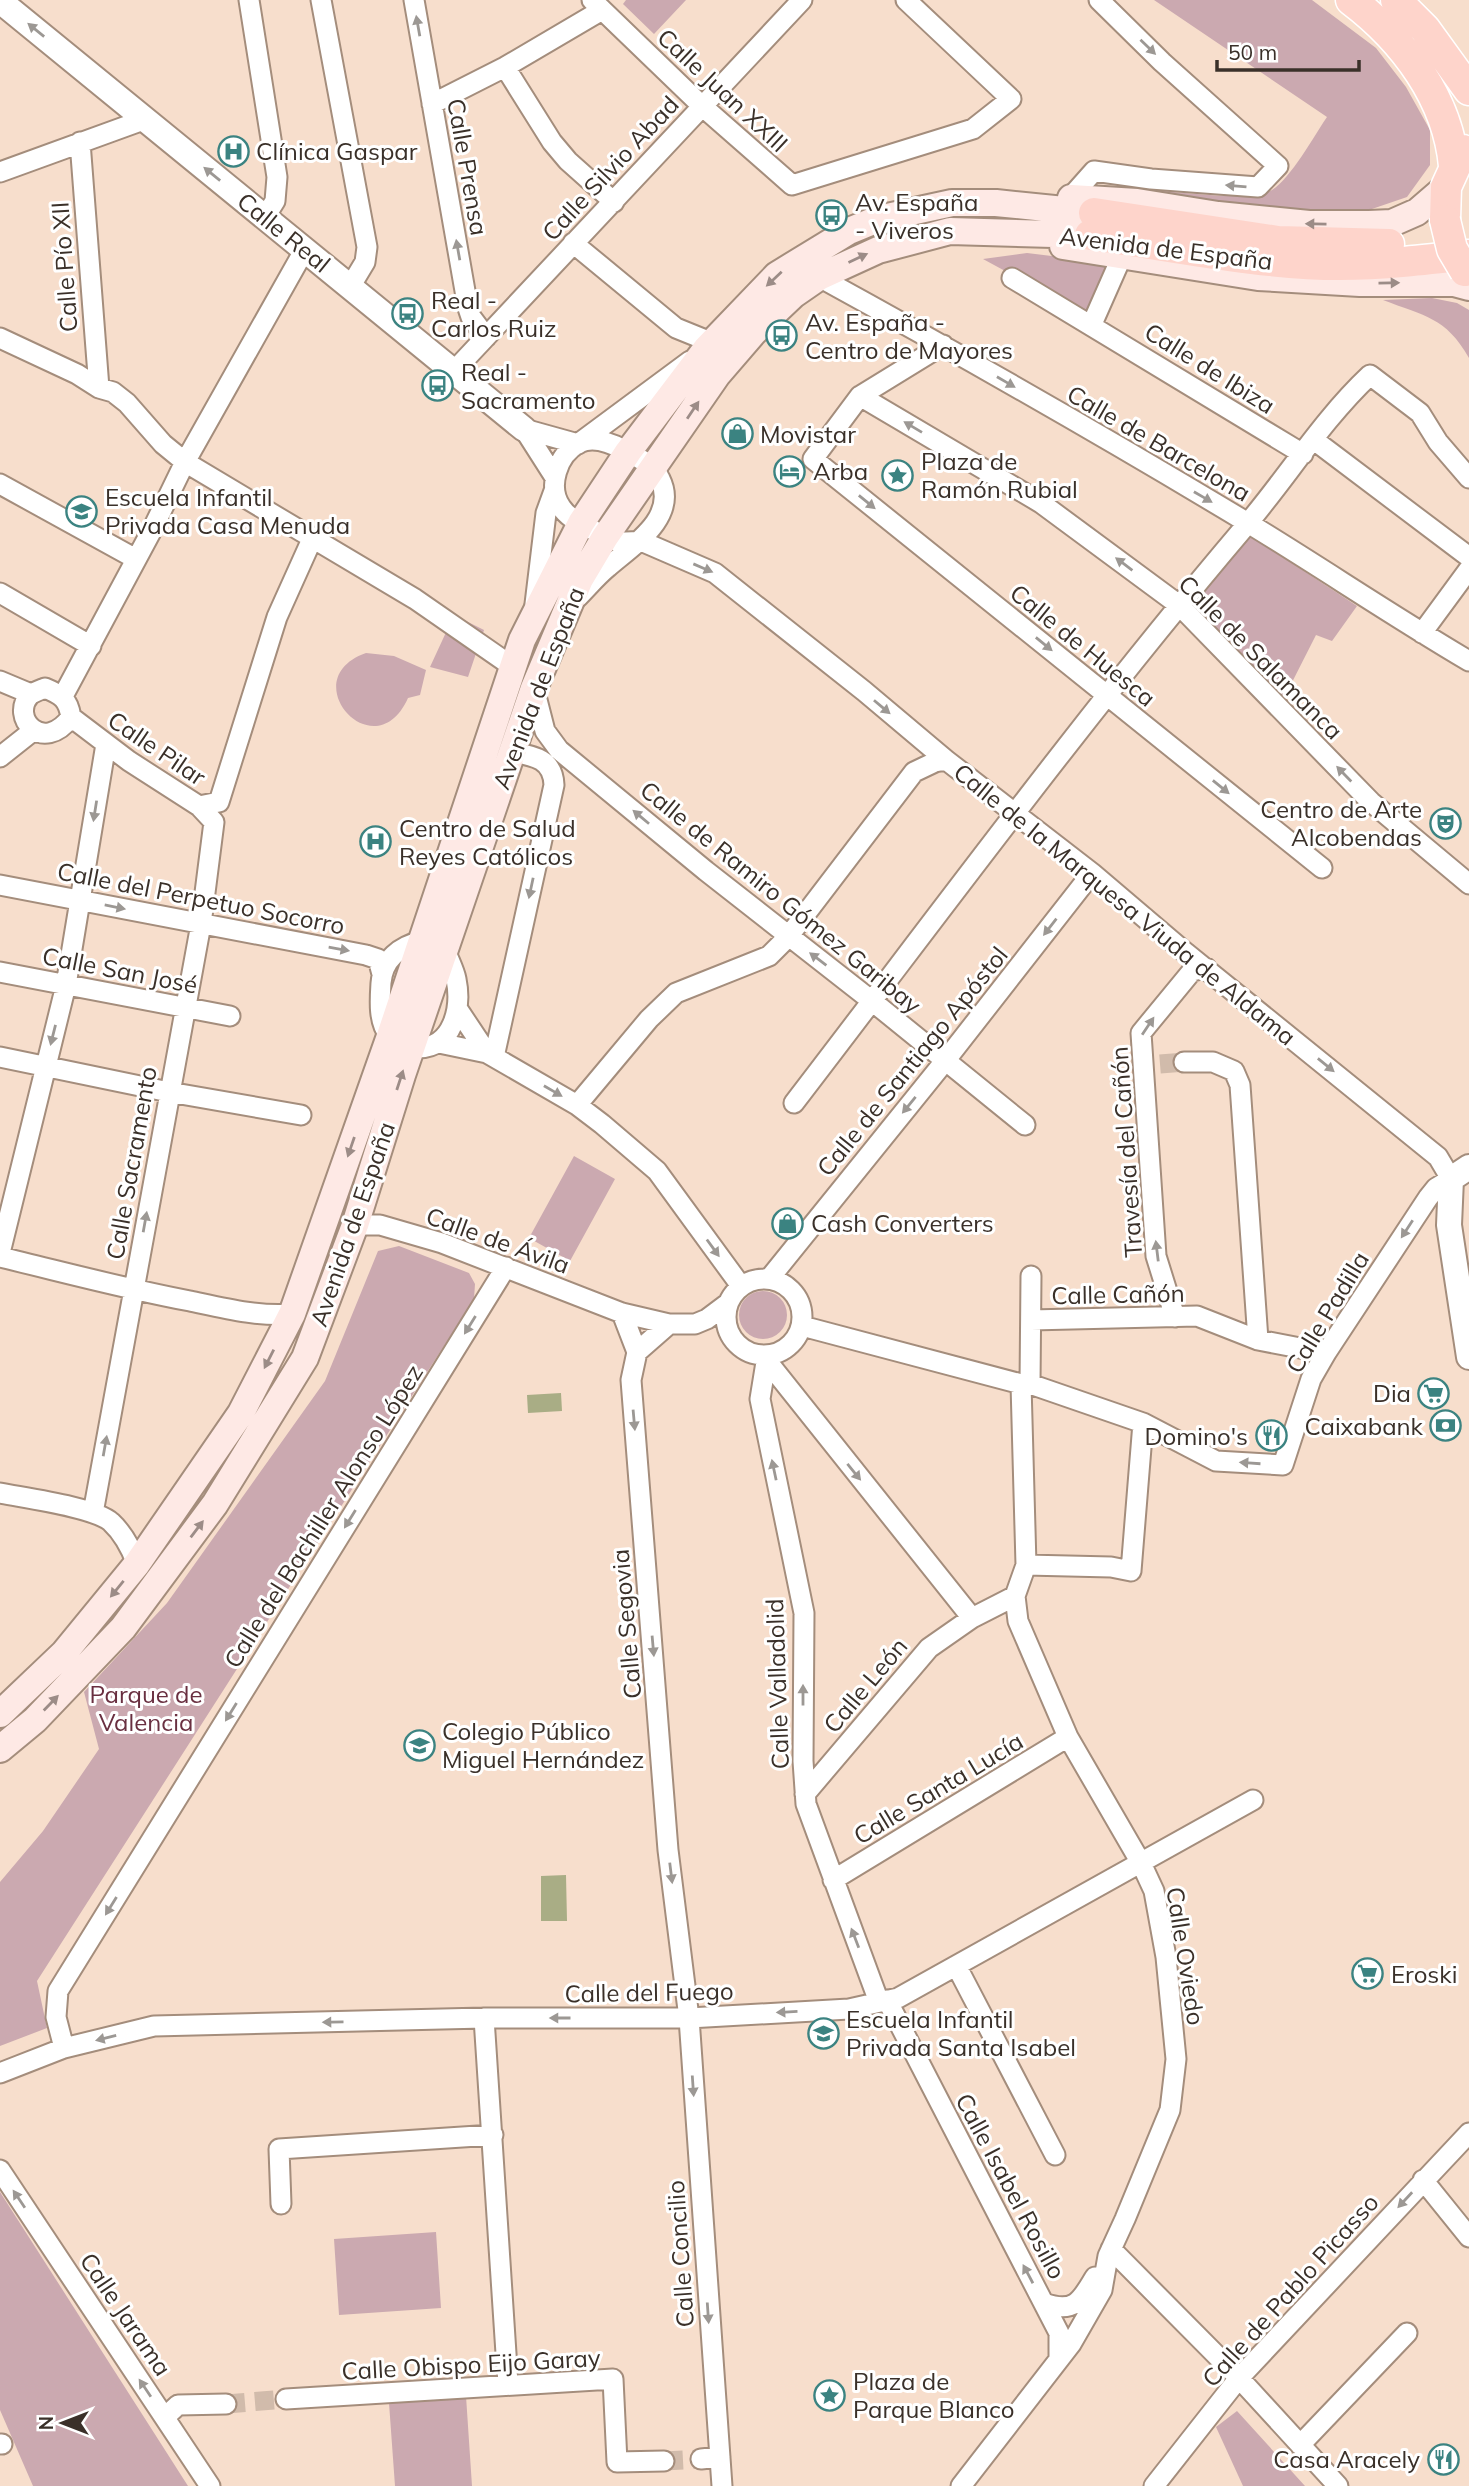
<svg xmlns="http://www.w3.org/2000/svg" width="1469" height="2486" viewBox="0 0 1469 2486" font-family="Mulish,sans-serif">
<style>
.green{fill:#cba9b0}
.water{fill:#a9ad85}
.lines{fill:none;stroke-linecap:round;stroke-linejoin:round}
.minor-tunnel{stroke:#d1bbab;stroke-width:19;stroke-dasharray:19 10;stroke-linecap:butt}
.minor-casing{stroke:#a48d7c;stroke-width:23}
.tertiary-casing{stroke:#a48d7c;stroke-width:28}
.secondary-casing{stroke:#a48d7c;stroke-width:30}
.primary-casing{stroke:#fff;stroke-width:33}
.minor{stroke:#fff;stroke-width:19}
.tertiary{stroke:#fff;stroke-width:24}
.secondary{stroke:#fee9e5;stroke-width:26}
.primary{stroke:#fed4cb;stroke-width:30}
.primary-bridge-casing{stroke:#fff;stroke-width:33;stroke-linecap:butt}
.primary-bridge{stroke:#fed4cb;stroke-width:30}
.oneway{fill:#9c9894}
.oneway2{fill:#9c8c87}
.labels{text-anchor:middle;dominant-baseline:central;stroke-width:6;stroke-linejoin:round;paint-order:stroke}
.street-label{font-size:24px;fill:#3a3029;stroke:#fff}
.poi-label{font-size:24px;fill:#3a3029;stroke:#fff;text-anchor:start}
.park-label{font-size:24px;fill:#692f40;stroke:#fff}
</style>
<rect width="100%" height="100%" fill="#f7decc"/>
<path class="green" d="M626 0H686L654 34 623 4Z
M1154 0H1312L1376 48 1406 87 1430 130V165L1407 197 1369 210 1331 212 1146 196 1144 189C1171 191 1252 203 1272 190 1291 178 1314 136 1327 117Z
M1027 253 1109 263 1086 315 983 259Z
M1432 298 1457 303 1469 310V358C1446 317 1424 316 1383 300Z
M1248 534 1357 606 1332 641 1316 635 1283 700 1193 607Z
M454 615 484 630 468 677 430 667Z
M366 653 394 656 426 670 420 695 408 698C375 772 292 679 366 653Z
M574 1156 615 1179 570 1261 529 1238Z
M399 1246 469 1273 475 1284 474 1299 37 1981 47 2028 0 2046V1882L43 1831 99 1749 84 1692 167 1603 325 1381 378 1251Z
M739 1315a24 24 0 1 1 48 0a24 24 0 1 1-48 0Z
M0 2192 188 2486H33L0 2410Z
M436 2232 441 2308 339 2315 334 2239Z
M466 2396 472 2486H395L389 2403Z
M1237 2411 1305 2486H1243L1216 2427Z"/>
<path class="water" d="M561 1393 562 1411 528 1413 527 1395Z
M566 1875 567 1921H541V1876Z"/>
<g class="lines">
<path class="minor-tunnel" d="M1160 1064 1184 1062
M226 2404 286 2399
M664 2461 701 2459"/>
<defs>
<path id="minor" d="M249 0 277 177 275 201 265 217
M321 0 367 247 365 262 350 287
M414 0 468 308 471 317 486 337
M592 0 702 106 792 185 973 129 1011 99 906 0
M505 67 552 142 568 161 614 202
M432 104 505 67 602 10
M80 142 99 388
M0 172 146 119
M1070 198 1094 171 1151 179 1258 187 1278 166 1162 62 1099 0
M573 243 676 328 713 343
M819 277C963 356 1107 438 1248 523 1322 568 1394 617 1469 661
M1012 278 1303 454
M1092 324 1122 256
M0 338 77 374 99 388 113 392 127 403 163 444 185 462 415 599 513 667
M943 345 860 396 813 459 1322 868
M454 371 802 0
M860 396 1041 503 1179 605 1371 802 1469 884
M524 429 578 444 690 361
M524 429 554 476
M1314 440 1469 557
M0 484 136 559
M641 541 715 573 864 691 946 760 1092 873 1186 953 1438 1157 1451 1179 1436 1188 1428 1198 1326 1353 1311 1379 1283 1465 1216 1461 1143 1423 1030 1384H1021L802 1326
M0 593 91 646
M578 597C588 587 597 576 608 567 632 546 679 517 660 479 653 463 639 459 624 450 611 443 593 436 579 443 557 455 547 487 561 507 568 518 580 523 591 529 614 541 614 544 641 541
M535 604 546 513 554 491
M1422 633 1469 569
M0 681 31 694
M45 688C62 695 68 699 71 717 43 755 9 717 30 695 34 692 40 690 45 688Z
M534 688 545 731 559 750 706 871 872 1001 1025 1125
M63 696 152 530 185 462 305 249
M71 717 129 761 199 806 214 822 201 924 93 1513
M0 757 34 730
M199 806 219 802 277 617 313 537
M0 885 366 955 378 959 382 974
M422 941 445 949C448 959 454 969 456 979 462 1008 453 1048 418 1048 410 1047 395 1042 389 1035 378 1022 380 999 381 983 383 959 400 946 422 941Z
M0 972 230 1016
M457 1008 487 1053
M439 1043 487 1053 577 1105 602 1124 657 1171 741 1286
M0 1057 169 1092 301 1115
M494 1057 554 785C553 759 534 756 512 752
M1184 1062H1213L1234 1071 1240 1085 1258 1340
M794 1103C942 910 1086 714 1243 529 1286 479 1322 420 1370 375L1420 413 1438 442 1469 478
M577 1105 649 1019 676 993 769 956 788 937 914 772 935 762 946 760
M355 1225H380L442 1243 622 1313 669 1324H695L707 1319 727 1304
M0 1253 66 985 106 744
M0 1257C63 1272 126 1289 190 1301 223 1308 258 1317 292 1314
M726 1317a38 38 0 1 1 76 0a38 38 0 1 1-76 0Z
M769 1279 945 1061 1092 873
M622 1313 637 1352
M1175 1317 1156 1256 1141 1033 1192 971 1206 968
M1031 1320 1197 1316 1258 1340 1326 1353
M637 1352 631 1380 668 1850 689 2018 722 2486
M637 1352 669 1324
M763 1356 972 1618
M767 1356 760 1399 804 1613 803 1761 806 1804 879 2002
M1030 1384 1031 1276
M0 1493C25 1498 94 1507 111 1522 124 1534 131 1548 137 1564
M1026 1565 1111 1567 1131 1571 1143 1423
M805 1794 929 1648 972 1618 1015 1596
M833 1880 1068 1737
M957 1967 1055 2155
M887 2000 1059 2333V2359
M484 2018 508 2384
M64 2048 56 2017 58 1991 506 1267
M0 2073 64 2048 154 2026 484 2018H689L849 2009 898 1998 1253 1800
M0 2170 210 2486
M1423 2180 1469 2237
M281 2204 279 2149 493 2135
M1111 2249 1239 2378 1338 2486
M1044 2303C1074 2314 1081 2301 1095 2277
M286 2399 613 2379 617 2462 664 2461
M165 2417 178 2405 226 2404
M0 2444H2
M1300 2445 1407 2333
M701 2459 720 2457
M961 2486 1071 2344 1102 2290 1108 2256 1125 2219 1170 2110 1176 2059 1166 1957 1154 1891 1141 1863 1068 1737 1018 1621 1015 1596 1026 1565 1021 1384
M1154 2486 1239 2378 1469 2133"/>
<path id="tertiary" d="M0 1 524 429
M1469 1167 1451 1179 1449 1225 1469 1357"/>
<path id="secondary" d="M1071 198 1137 202 1218 215 1309 224H1369L1392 223 1417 212 1446 187
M1063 246 1258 277 1360 283H1454L1469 287
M0 1714 64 1653 137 1564 241 1413 292 1314 390 1036 522 640 581 523 628 452 706 349 777 275 849 231 878 219 952 203H996L1094 213
M0 1749 35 1720 123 1628 215 1504 305 1358 355 1225 402 1075 534 688 580 579 605 537 717 375 754 332 793 295 819 277 878 250 950 231 1090 235"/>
<path id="primary" d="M1351 0C1404 40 1448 99 1454 166
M1396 0 1425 29 1469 90
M1094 213 1278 241 1389 244
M1445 220 1446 187 1463 150
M1090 235C1171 246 1259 265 1340 265 1383 265 1426 260 1469 255"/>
</defs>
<use href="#minor" class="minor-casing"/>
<use href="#tertiary" class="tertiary-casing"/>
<use href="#secondary" class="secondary-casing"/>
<use href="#primary" class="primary-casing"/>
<use href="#minor" class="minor"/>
<use href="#tertiary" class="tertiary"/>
<use href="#secondary" class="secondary"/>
<use href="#primary" class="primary"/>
<defs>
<path id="primary-bridge" d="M1445 220 1452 249 1465 271"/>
</defs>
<use href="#primary-bridge" class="primary-bridge-casing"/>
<use href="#primary-bridge" class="primary-bridge"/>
</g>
<defs><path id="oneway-solid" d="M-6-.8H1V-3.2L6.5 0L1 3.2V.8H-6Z" transform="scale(1.75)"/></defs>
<g class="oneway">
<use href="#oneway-solid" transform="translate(418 26) rotate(-100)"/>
<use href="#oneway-solid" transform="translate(36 30) rotate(-141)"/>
<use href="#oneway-solid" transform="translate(1148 47) rotate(44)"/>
<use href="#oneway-solid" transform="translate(212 174) rotate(-141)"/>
<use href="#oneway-solid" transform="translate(1236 186) rotate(-175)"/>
<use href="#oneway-solid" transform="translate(458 250) rotate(-100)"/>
<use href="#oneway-solid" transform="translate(1006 382) rotate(30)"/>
<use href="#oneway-solid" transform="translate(913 427) rotate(-149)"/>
<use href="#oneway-solid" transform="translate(1203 497) rotate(30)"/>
<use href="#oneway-solid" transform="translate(867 502) rotate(39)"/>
<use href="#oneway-solid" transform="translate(1124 564) rotate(-143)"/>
<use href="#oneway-solid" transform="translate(703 568) rotate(23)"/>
<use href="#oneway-solid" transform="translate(1044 644) rotate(39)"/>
<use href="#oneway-solid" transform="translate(882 707) rotate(40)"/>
<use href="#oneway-solid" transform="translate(1344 774) rotate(-134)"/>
<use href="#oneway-solid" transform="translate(1221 787) rotate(39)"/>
<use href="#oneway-solid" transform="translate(95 811) rotate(99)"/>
<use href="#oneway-solid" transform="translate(641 817) rotate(-140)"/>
<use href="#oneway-solid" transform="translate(531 888) rotate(102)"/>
<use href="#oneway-solid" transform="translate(115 907) rotate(11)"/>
<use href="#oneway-solid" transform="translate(1050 927) rotate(128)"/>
<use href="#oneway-solid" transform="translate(339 949) rotate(10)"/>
<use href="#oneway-solid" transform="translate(818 959) rotate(-143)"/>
<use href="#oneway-solid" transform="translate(1148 1026) rotate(-56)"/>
<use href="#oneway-solid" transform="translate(53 1035) rotate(104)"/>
<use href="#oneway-solid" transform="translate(1326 1065) rotate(39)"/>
<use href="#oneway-solid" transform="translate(553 1091) rotate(30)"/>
<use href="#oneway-solid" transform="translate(909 1105) rotate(129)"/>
<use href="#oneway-solid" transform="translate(145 1222) rotate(-80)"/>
<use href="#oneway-solid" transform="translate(1407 1229) rotate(123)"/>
<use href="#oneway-solid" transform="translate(713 1248) rotate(54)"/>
<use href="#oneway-solid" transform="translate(1157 1251) rotate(-97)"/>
<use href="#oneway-solid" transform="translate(470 1325) rotate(122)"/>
<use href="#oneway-solid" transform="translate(634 1420) rotate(85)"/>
<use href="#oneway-solid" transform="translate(105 1446) rotate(-80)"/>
<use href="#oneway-solid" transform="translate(1250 1463) rotate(-176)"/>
<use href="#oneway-solid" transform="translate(774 1470) rotate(-102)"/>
<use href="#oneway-solid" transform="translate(854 1472) rotate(51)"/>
<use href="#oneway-solid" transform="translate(350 1519) rotate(122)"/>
<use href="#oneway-solid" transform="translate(653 1646) rotate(85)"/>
<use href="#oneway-solid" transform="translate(803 1695) rotate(-90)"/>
<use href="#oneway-solid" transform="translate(231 1712) rotate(122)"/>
<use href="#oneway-solid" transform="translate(671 1873) rotate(83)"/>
<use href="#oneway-solid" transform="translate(111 1906) rotate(122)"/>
<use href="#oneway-solid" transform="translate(855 1938) rotate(-111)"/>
<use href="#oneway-solid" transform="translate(787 2012) rotate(177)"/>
<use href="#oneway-solid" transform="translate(560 2018) rotate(180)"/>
<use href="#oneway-solid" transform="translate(333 2022) rotate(179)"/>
<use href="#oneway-solid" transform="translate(106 2038) rotate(166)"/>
<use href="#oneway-solid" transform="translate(693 2086) rotate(86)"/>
<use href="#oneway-solid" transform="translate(19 2199) rotate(-124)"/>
<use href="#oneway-solid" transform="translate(1405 2200) rotate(133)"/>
<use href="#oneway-solid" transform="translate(1028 2274) rotate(-118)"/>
<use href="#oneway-solid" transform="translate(708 2313) rotate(86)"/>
<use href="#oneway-solid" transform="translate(145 2388) rotate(-124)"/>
</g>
<g class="oneway2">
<use href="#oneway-solid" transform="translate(1316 224) rotate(-179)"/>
<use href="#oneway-solid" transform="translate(858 258) rotate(-25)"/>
<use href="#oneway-solid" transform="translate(774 279) rotate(137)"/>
<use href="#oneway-solid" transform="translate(1389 283) rotate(-1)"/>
<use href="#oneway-solid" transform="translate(693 410) rotate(-56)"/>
<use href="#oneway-solid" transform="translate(400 1080) rotate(-72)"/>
<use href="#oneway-solid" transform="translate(351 1147) rotate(109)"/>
<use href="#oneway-solid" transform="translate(269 1359) rotate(117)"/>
<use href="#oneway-solid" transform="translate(197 1529) rotate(-53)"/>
<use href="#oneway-solid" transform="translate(117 1589) rotate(129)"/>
<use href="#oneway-solid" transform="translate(51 1703) rotate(-46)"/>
</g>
<defs>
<symbol id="hospital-ring" viewBox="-11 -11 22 22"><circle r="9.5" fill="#fff" stroke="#3b8381" stroke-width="1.5"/><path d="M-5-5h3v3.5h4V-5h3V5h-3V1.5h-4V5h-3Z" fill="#3b8381"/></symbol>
<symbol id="bus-ring" viewBox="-11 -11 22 22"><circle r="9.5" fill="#fff" stroke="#3b8381" stroke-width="1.5"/><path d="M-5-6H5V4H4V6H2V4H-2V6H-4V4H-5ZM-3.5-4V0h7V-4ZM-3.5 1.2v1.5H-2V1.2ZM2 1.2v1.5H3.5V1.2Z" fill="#3b8381"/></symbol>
<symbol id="shop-ring" viewBox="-11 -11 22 22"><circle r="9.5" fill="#fff" stroke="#3b8381" stroke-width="1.5"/><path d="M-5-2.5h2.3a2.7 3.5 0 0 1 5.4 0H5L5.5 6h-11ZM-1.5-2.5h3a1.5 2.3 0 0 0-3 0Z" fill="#3b8381"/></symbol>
<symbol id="hotel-ring" viewBox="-11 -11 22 22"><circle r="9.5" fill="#fff" stroke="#3b8381" stroke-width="1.5"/><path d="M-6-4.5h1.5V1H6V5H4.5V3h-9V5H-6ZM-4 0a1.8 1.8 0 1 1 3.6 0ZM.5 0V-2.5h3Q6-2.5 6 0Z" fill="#3b8381"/></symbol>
<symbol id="sight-ring" viewBox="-11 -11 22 22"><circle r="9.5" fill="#fff" stroke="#3b8381" stroke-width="1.5"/><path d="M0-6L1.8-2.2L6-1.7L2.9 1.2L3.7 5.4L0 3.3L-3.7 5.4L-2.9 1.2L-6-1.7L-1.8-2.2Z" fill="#3b8381"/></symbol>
<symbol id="school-ring" viewBox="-11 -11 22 22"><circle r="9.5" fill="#fff" stroke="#3b8381" stroke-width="1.5"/><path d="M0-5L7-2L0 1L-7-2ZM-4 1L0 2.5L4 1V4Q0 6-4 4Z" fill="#3b8381"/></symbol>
<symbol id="theatre-ring" viewBox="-11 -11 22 22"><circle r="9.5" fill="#fff" stroke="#3b8381" stroke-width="1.5"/><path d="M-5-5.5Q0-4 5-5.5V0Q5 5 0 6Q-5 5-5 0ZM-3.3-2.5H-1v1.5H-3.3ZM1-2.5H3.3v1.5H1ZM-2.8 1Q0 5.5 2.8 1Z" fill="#3b8381"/></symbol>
<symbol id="supermarket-ring" viewBox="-11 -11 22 22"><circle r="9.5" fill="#fff" stroke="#3b8381" stroke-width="1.5"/><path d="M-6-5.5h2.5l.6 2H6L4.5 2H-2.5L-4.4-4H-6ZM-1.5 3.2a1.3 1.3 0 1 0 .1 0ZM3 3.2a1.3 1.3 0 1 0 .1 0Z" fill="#3b8381"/></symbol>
<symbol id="bank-ring" viewBox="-11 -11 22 22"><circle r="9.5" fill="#fff" stroke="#3b8381" stroke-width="1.5"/><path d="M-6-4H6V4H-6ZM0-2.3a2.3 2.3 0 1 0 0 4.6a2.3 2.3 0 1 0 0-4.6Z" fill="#3b8381"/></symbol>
<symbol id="restaurant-ring" viewBox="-11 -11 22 22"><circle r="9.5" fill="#fff" stroke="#3b8381" stroke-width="1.5"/><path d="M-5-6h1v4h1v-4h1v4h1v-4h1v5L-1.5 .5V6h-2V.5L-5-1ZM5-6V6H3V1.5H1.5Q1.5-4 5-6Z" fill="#3b8381"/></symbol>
</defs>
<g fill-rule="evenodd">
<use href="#hospital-ring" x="216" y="134" width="35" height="35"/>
<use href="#bus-ring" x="814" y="198" width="35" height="35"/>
<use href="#bus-ring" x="390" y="296" width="35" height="35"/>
<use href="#bus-ring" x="764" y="318" width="35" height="35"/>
<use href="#bus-ring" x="420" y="368" width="35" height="35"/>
<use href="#shop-ring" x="720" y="416" width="35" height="35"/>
<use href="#hotel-ring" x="772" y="454" width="35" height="35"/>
<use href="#sight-ring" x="880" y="458" width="35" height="35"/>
<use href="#school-ring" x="64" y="494" width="35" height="35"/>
<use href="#theatre-ring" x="1428" y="806" width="35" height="35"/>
<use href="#hospital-ring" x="358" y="824" width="35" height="35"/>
<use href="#shop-ring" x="770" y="1206" width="35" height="35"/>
<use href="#supermarket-ring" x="1416" y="1376" width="35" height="35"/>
<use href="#bank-ring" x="1428" y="1408" width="35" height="35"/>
<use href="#restaurant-ring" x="1254" y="1418" width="35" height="35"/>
<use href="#school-ring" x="402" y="1728" width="35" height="35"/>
<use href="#supermarket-ring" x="1350" y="1956" width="35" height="35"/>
<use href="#school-ring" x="806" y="2016" width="35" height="35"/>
<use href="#sight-ring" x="812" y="2378" width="35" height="35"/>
<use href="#restaurant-ring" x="1426" y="2442" width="35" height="35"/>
</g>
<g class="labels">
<g class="street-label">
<text transform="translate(723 90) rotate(43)">Calle Juan XXIII</text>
<text transform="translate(468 167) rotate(80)">Calle Prensa</text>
<text transform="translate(610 168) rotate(-47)">Calle Silvio Abad</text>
<text transform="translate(284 232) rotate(39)">Calle Real</text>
<text transform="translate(1166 248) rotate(7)">Avenida de España</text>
<text transform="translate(64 267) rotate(-94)">Calle Pío XII</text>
<text transform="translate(1210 368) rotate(32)">Calle de Ibiza</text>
<text transform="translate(1159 443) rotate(30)">Calle de Barcelona</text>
<text transform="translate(1083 645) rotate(39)">Calle de Huesca</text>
<text transform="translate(1261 657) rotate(45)">Calle de Salamanca</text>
<text transform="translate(538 688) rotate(-69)">Avenida de España</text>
<text transform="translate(157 748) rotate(34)">Calle Pilar</text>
<text transform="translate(781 897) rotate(39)">Calle de Ramiro Gómez Garibay</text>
<text transform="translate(201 898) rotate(11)">Calle del Perpetuo Socorro</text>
<text transform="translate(1125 904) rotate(39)">Calle de la Marquesa Viuda de Aldama</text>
<text transform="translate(120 970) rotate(11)">Calle San José</text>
<text transform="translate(912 1061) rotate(-51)">Calle de Santiago Apóstol</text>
<text transform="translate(1126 1152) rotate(-94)">Travesía del Cañón</text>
<text transform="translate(131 1163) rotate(-80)">Calle Sacramento</text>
<text transform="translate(352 1224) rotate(-71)">Avenida de España</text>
<text transform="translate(498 1240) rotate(20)">Calle de Ávila</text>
<text transform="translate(1118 1294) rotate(-1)">Calle Cañón</text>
<text transform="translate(1327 1312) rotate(-59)">Calle Padilla</text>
<text transform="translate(323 1516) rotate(-58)">Calle del Bachiller Alonso López</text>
<text transform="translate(626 1624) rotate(-95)">Calle Segovia</text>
<text transform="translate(777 1684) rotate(-92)">Calle Valladolid</text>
<text transform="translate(865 1685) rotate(-50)">Calle León</text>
<text transform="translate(938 1788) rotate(-31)">Calle Santa Lucía</text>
<text transform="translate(1186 1956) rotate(81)">Calle Oviedo</text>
<text transform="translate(649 1992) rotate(-1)">Calle del Fuego</text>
<text transform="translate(1011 2186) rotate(62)">Calle Isabel Rosillo</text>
<text transform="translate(680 2254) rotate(-94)">Calle Concilio</text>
<text transform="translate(1290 2290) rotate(-48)">Calle de Pablo Picasso</text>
<text transform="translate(126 2314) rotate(56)">Calle Jarama</text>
<text transform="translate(471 2364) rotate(-3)">Calle Obispo Eijo Garay</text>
</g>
<g class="poi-label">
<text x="256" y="151">Clínica Gaspar</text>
<text x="855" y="202">Av. España<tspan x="855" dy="28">- Viveros</tspan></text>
<text x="431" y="300">Real -<tspan x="431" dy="28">Carlos Ruiz</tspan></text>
<text x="805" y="322">Av. España -<tspan x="805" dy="28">Centro de Mayores</tspan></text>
<text x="461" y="372">Real -<tspan x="461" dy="28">Sacramento</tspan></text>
<text x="760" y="434">Movistar</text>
<text x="921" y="461">Plaza de<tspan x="921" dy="28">Ramón Rubial</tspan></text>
<text x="813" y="471">Arba</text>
<text x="105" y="497">Escuela Infantil<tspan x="105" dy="28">Privada Casa Menuda</tspan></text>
<text x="1422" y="809" text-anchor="end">Centro de Arte<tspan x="1422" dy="28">Alcobendas</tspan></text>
<text x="399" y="828">Centro de Salud<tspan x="399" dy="28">Reyes Católicos</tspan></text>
<text x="811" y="1223">Cash Converters</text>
<text x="1411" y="1393" text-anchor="end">Dia</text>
<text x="1423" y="1426" text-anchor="end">Caixabank</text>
<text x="1248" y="1436" text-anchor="end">Domino's</text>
<text x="442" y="1731">Colegio Público<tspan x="442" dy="28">Miguel Hernández</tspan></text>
<text x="1391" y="1974">Eroski</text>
<text x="846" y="2019">Escuela Infantil<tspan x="846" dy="28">Privada Santa Isabel</tspan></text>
<text x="853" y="2381">Plaza de<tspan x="853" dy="28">Parque Blanco</tspan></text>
<text x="1420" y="2459" text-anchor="end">Casa Aracely</text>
</g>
<g class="park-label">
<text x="146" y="1694">Parque de<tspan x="146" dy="28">Valencia</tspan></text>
</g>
</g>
<g transform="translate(63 2423) rotate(270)" stroke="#ffffff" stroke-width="5" paint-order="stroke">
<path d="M0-5L12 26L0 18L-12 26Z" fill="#3a3029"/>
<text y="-10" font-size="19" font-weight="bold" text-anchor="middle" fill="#3a3029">N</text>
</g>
<path d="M1217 60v10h142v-10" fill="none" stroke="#3a3029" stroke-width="3.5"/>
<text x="1228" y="60" font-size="21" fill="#3a3029" stroke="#ffffff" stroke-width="5" paint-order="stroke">50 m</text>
</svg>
